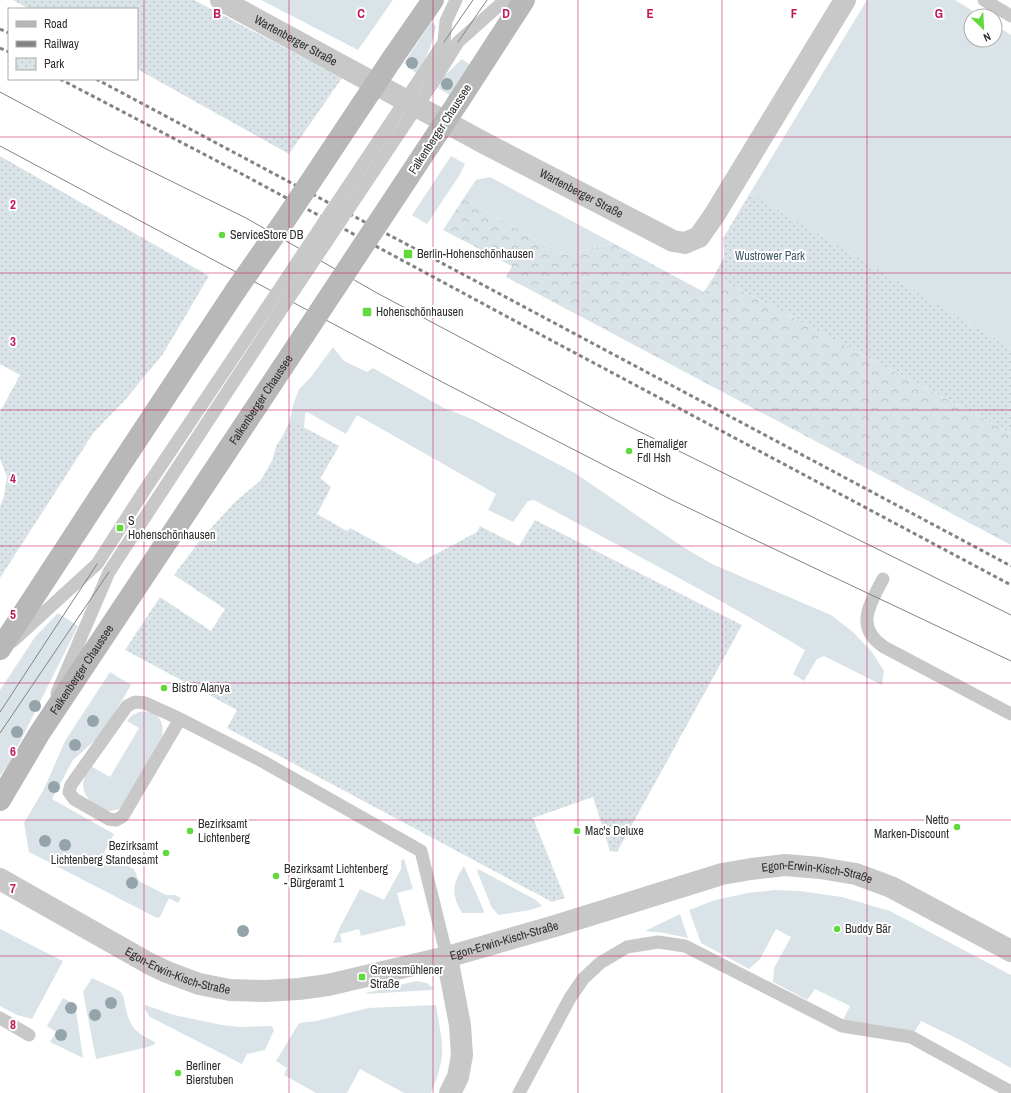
<svg xmlns="http://www.w3.org/2000/svg" width="1011" height="1093" viewBox="0 0 1011 1093" font-family="'Archivo Narrow',sans-serif">
<style>
.grass{fill:#dae4e8}
.forest{fill:url(#forest-crowns)}
.park{fill:url(#park-dots)}
.lines{fill:none;stroke-linecap:round;stroke-linejoin:round}
.service{stroke:#c8c8c8;stroke-width:13}
.minor{stroke:#c8c8c8;stroke-width:22}
.tertiary{stroke:#c8c8c8;stroke-width:22}
.secondary{stroke:#b8b8b8;stroke-width:22}
.tram{stroke:#838383;stroke-width:1}
.rail{stroke:#838383;stroke-width:3;stroke-dasharray:4 3;stroke-linecap:butt}
.service-bridge{stroke:#c8c8c8;stroke-width:13}
.secondary-bridge{stroke:#b8b8b8;stroke-width:22}
.tree{fill:#95a3ab}
.grid{fill:none;stroke:#c2185b;stroke-width:1;stroke-opacity:0.55}
.poi-dot{fill:#61d93d;stroke:#fff;stroke-width:1.5}
.labels{text-anchor:middle;dominant-baseline:central;stroke-width:4;stroke-linejoin:round;paint-order:stroke}
.street-label{font-size:12px;fill:#2e2e2e;stroke:#fff}
.poi-label{font-size:12px;fill:#2e2e2e;stroke:#fff;text-anchor:start}
.park-label{font-size:12px;fill:#3f5867;stroke:#fff}
.grid-label{font-size:13px;text-anchor:middle;font-weight:bold;fill:#c2185b;stroke:#fff;stroke-width:4;stroke-linejoin:round;paint-order:stroke}
</style>
<defs>
<pattern id="forest-crowns" width="20" height="18" patternUnits="userSpaceOnUse"><rect width="20" height="18" fill="#dae4e8"/><path d="M2 6a3 3 0 1 1 6 0M12 15a3 3 0 1 1 6 0" fill="none" stroke="#bbc4c7"/></pattern>
<pattern id="park-dots" width="8" height="8" patternUnits="userSpaceOnUse"><rect width="8" height="8" fill="#dae4e8"/><path d="M2 2h.1M6 6h.1" fill="none" stroke="#bbc4c7" stroke-width="1.8" stroke-linecap="round"/></pattern>
</defs>
<rect width="100%" height="100%" fill="#fff"/>
<path class="grass" d="M261 0H393L358 50Z
M867 0H955L981 16H971V40H995V25L1011 35V348L750 193Z
M431 23H433L436 26C433 43 426 60 416 73L404 63Z
M462 59 470 65 449 95 438 88 440 85 439 81Z
M451 156 465 164 459 176 427 224 412 215Z
M490 177 613 243 565 255 463 199 476 180Z
M333 347 344 361 367 372 373 368 444 408 472 419 575 473 683 547 712 564 831 615 853 632 872 652 884 671 882 685 824 656 817 659 804 681 793 674 805 650C717 597 625 549 534 500L528 501 513 522 488 510 496 494 357 415 346 434 307 412 305 414 304 428 339 446 320 479 331 487 317 514 330 522 324 540 336 548 342 556 352 561 370 577 389 588 409 593 418 597 443 612 451 622 454 625 464 627 476 622 486 625C495 641 506 667 529 664 536 662 543 660 550 664 557 668 568 678 573 684 578 689 580 693 586 696L600 688 609 687 621 676 644 665 655 655 671 645 691 636 698 635C703 653 684 662 675 673 671 678 672 688 665 692 657 697 651 689 642 691 635 693 631 701 626 705 618 712 609 718 601 724 596 728 592 733 588 738L607 783 597 787 533 808C527 800 522 796 512 795 510 795 506 796 503 795 498 794 494 790 489 791 477 792 445 818 435 826 430 828 426 828 421 826L398 802 363 740 343 700 337 687 324 648 317 623 311 607 270 532 260 500 264 498 261 480 273 459 276 447 286 430 290 420 293 405 299 389 311 377Z
M58 613 78 626 19 744 8 765 0 776V690L35 637Z
M110 672 131 685 102 734 73 760 52 799 114 834 104 853 134 869 139 881 166 895H175L181 898 178 903 169 898 160 917 157 918 29 852 24 823 44 789 65 741Z
M139 712C158 710 165 720 162 737L121 808C117 810 113 811 108 811 97 810 84 798 83 786 83 779 87 772 89 765L110 777 139 728 127 721 131 716Z
M404 859 413 889 397 893 406 925 361 936 359 929 340 934 342 942 333 943 340 927 360 889 384 900 401 869V861Z
M464 866 484 911 483 913H462C451 894 452 884 464 866Z
M478 869 536 900 542 906 530 910 499 915 492 908 477 871Z
M774 890 800 891 842 897 890 911 1011 975V1068L962 1041 921 1021 914 1033 895 1028 843 1020 850 1006 815 989 807 1000 773 982 774 968 791 937 776 929 760 959 749 969 701 943 689 910 715 900 748 893Z
M680 914 688 938 664 933 645 931Z
M0 929 63 961 32 1019 17 1015 0 1006Z
M92 978 120 991C124 995 124 1000 125 1005 130 1028 135 1032 155 1042V1044L148 1047 96 1059 83 992Z
M416 981 427 983 434 989 431 990 366 994V993Z
M63 998 75 1004 83 1058 50 1042 56 1032 47 1026Z
M145 1005 174 1015 222 1025 240 1027 272 1026 274 1030 265 1050 247 1054 242 1064 150 1017 145 1010Z
M436 1005C438 1021 443 1038 442 1054 441 1068 436 1081 431 1093H404L360 1069 347 1093H316L284 1075 287 1068 276 1061 299 1023 316 1021 368 1008Z"/>
<path class="forest" d="M463 199 565 255 613 243 704 292 714 276 1011 433V545L506 277 512 266 443 230Z"/>
<path class="park" d="M13 0H194L342 78 289 154 137 69V9H29Z
M0 156 209 276 163 354 126 399 94 432 0 578V507L4 496 7 477 0 459V412L20 375 0 364Z
M750 193 1011 348V433L714 276 724 257 723 238Z
M290 420 339 446 320 478 331 487 317 514 347 531 350 528 417 564 477 532 480 526 519 546 535 520 742 625 617 852 610 851 593 797 533 818 565 898 552 902 227 728 237 710 125 650 160 597 211 631 225 609 174 575 201 539 235 502 261 480 273 459 276 447 286 430Z"/>
<g class="lines">
<path class="service" d="M984 0 1011 16
M421 77 444 42 446 21 456 0
M432 84 458 42 505 0
M883 579C870 604 854 627 884 647L1011 714
M13 641 97 564 146 488 266 309
M57 693 109 572 277 316
M180 719 123 816 116 820 109 819 74 799 69 792 71 785 127 706 135 702 145 703 180 719 262 761 421 851 447 957
M0 1018 29 1035
M519 1093 570 998 583 979 600 963 627 947 658 942 685 946 842 1026 911 1037 1011 1092"/>
<path class="minor" d="M447 957 460 1025 462 1055 458 1077 450 1093"/>
<g class="tertiary">
<path id="s1" d="M221 0 486 144 673 241 685 243 699 237 715 214 845 0"/>
<path id="s2" d="M0 879 150 964 167 972 199 984 230 990 265 991 299 989 328 985 447 957 506 940 555 926 722 874 751 869 785 865 820 868 856 874 891 887 1011 951"/>
</g>
<g class="secondary">
<path d="M392 59 433 0"/>
<path d="M458 102 524 0"/>
<path d="M0 649 117 470 236 290"/>
<path id="s3" d="M0 800 39 734 304 335"/>
</g>
<path class="tram" d="M444 42 473 0
M458 42 487 0
M0 92 108 150 246 218 377 293 610 417 1011 615
M0 146 444 383 670 499 751 538 1011 661
M0 712 97 564
M0 733 109 572"/>
<path class="rail" d="M0 29 9 33
M0 48 9 52
M60 79 240 173 530 329 1011 585
M96 79 1011 566"/>
<path class="service-bridge" d="M266 309 421 77
M277 316 432 84"/>
<path class="secondary-bridge" d="M236 290 285 220 392 59
M304 335 458 102"/>
</g>
<g class="tree">
<circle cx="412" cy="63" r="6"/>
<circle cx="447" cy="84" r="6"/>
<circle cx="35" cy="706" r="6"/>
<circle cx="93" cy="721" r="6"/>
<circle cx="17" cy="732" r="6"/>
<circle cx="75" cy="745" r="6"/>
<circle cx="54" cy="787" r="6"/>
<circle cx="45" cy="841" r="6"/>
<circle cx="65" cy="845" r="6"/>
<circle cx="132" cy="883" r="6"/>
<circle cx="243" cy="931" r="6"/>
<circle cx="111" cy="1003" r="6"/>
<circle cx="71" cy="1008" r="6"/>
<circle cx="95" cy="1015" r="6"/>
<circle cx="61" cy="1035" r="6"/>
</g>
<path class="grid" d="M144 0V1093M289 0V1093M433 0V1093M578 0V1093M722 0V1093M867 0V1093M0 137H1011M0 273H1011M0 410H1011M0 546H1011M0 683H1011M0 820H1011M0 956H1011"/>
<g class="poi-dot">
<circle cx="222" cy="235" r="4"/>
<rect x="403" y="249" width="10" height="10" rx="2"/>
<rect x="362" y="307" width="10" height="10" rx="2"/>
<circle cx="629" cy="451" r="4"/>
<rect x="116" y="524" width="8" height="8" rx="2"/>
<circle cx="164" cy="688" r="4"/>
<circle cx="957" cy="827" r="4"/>
<circle cx="190" cy="831" r="4"/>
<circle cx="577" cy="831" r="4"/>
<circle cx="166" cy="853" r="4"/>
<circle cx="276" cy="876" r="4"/>
<circle cx="837" cy="929" r="4"/>
<rect x="358" y="973" width="8" height="8" rx="2"/>
<circle cx="178" cy="1073" r="4"/>
</g>
<g class="labels">
<g class="street-label">
<text stroke="none"><textPath href="#s1" startOffset="85">Wartenberger Straße</textPath></text>
<text transform="translate(440 129) rotate(-57)">Falkenberger Chaussee</text>
<text stroke="none"><textPath href="#s1" startOffset="409">Wartenberger Straße</textPath></text>
<text stroke="none"><textPath href="#s3" startOffset="478">Falkenberger Chaussee</textPath></text>
<text stroke="none"><textPath href="#s3" startOffset="154">Falkenberger Chaussee</textPath></text>
<text stroke="none"><textPath href="#s2" startOffset="861">Egon-Erwin-Kisch-Straße</textPath></text>
<text stroke="none"><textPath href="#s2" startOffset="537">Egon-Erwin-Kisch-Straße</textPath></text>
<text stroke="none"><textPath href="#s2" startOffset="201">Egon-Erwin-Kisch-Straße</textPath></text>
</g>
<g class="poi-label">
<text x="230" y="235">ServiceStore DB</text>
<text x="417" y="254">Berlin-Hohenschönhausen</text>
<text x="376" y="312">Hohenschönhausen</text>
<text x="637" y="444">Ehemaliger<tspan x="637" dy="14">Fdl Hsh</tspan></text>
<text x="128" y="521">S<tspan x="128" dy="14">Hohenschönhausen</tspan></text>
<text x="172" y="688">Bistro Alanya</text>
<text x="949" y="820" text-anchor="end">Netto<tspan x="949" dy="14">Marken-Discount</tspan></text>
<text x="198" y="824">Bezirksamt<tspan x="198" dy="14">Lichtenberg</tspan></text>
<text x="585" y="831">Mac's Deluxe</text>
<text x="158" y="846" text-anchor="end">Bezirksamt<tspan x="158" dy="14">Lichtenberg Standesamt</tspan></text>
<text x="284" y="869">Bezirksamt Lichtenberg<tspan x="284" dy="14">- Bürgeramt 1</tspan></text>
<text x="845" y="929">Buddy Bär</text>
<text x="370" y="970">Grevesmühlener<tspan x="370" dy="14">Straße</tspan></text>
<text x="186" y="1066">Berliner<tspan x="186" dy="14">Bierstuben</tspan></text>
</g>
<g class="park-label">
<text x="770" y="256">Wustrower Park</text>
</g>
</g>
<g class="grid-label">
<text x="217" y="18">B</text>
<text x="361" y="18">C</text>
<text x="506" y="18">D</text>
<text x="650" y="18">E</text>
<text x="794" y="18">F</text>
<text x="939" y="18">G</text>
<text x="13" y="209">2</text>
<text x="13" y="346">3</text>
<text x="13" y="483">4</text>
<text x="13" y="619">5</text>
<text x="13" y="756">6</text>
<text x="13" y="893">7</text>
<text x="13" y="1029">8</text>
</g>
<rect x="8" y="8" width="130" height="72" fill="#ffffff" stroke="#ababab"/>
<rect x="16" y="21" width="20" height="6" fill="#b8b8b8" stroke="#ababab"/>
<text x="44" y="28" font-size="12" fill="#2e2e2e">Road</text>
<rect x="16" y="41" width="20" height="6" fill="#838383" stroke="#ababab"/>
<text x="44" y="48" font-size="12" fill="#2e2e2e">Railway</text>
<rect x="16" y="58" width="20" height="12" fill="url(#park-dots)" stroke="#ababab"/>
<text x="44" y="68" font-size="12" fill="#2e2e2e">Park</text>
<g transform="translate(983 28) rotate(156)"><circle r="19" fill="#ffffff" stroke="#ababab"/>
<path d="M0-3L7 15L0 10L-7 15Z" fill="#61d93d"/>
<text y="-6" font-size="11" font-weight="bold" text-anchor="middle" fill="#2e2e2e">N</text>
</g>
</svg>
